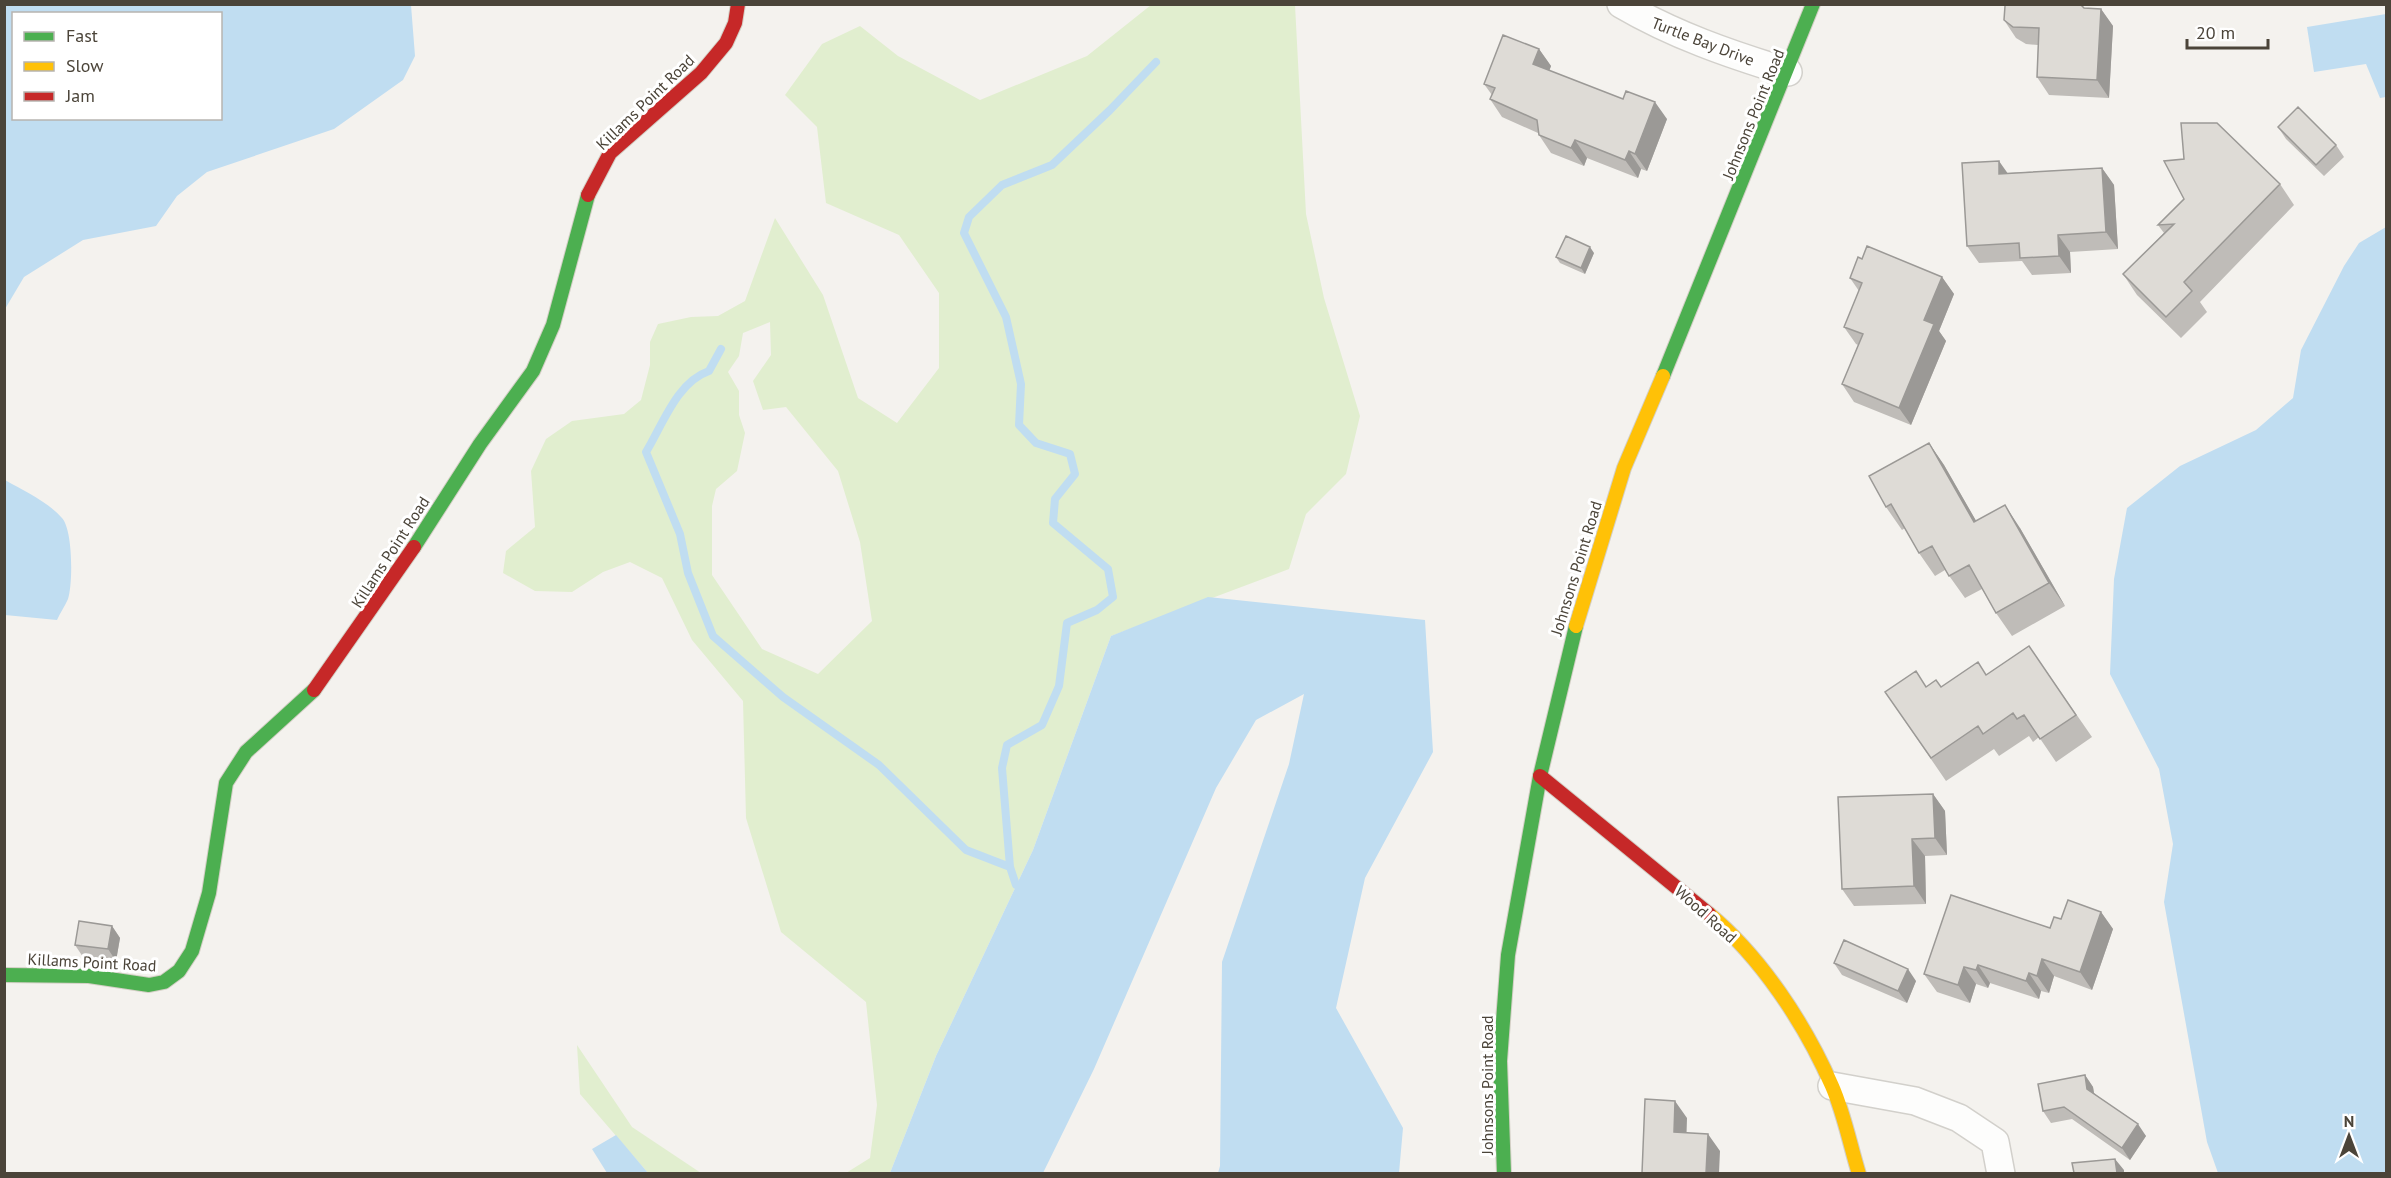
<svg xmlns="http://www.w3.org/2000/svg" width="2391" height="1178" viewBox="0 0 2391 1178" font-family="'PT Sans',sans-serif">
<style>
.green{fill:#e1eecf;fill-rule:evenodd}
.water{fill:#c0ddf1;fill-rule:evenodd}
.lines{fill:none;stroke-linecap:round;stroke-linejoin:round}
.stream{stroke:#c0ddf1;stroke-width:8}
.street-casing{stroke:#d2d0cb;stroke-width:30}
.fast-casing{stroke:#d3cfc5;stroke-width:16}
.slow-casing{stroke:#d3cfc5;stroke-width:16}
.jam-casing{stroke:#d3cfc5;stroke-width:16}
.street{stroke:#fdfdfc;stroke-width:27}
.fast{stroke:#4caf50;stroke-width:14}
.slow{stroke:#ffc107;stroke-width:14}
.jam{stroke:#c62828;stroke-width:14}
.wall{fill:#bfbcb8}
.shaded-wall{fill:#9b9996}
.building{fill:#dedbd6;stroke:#9b9996;stroke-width:1.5}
.labels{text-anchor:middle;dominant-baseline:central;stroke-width:6;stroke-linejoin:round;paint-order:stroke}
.street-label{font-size:16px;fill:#4b4439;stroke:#fff}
</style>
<rect width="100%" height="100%" fill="#f4f2ee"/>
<path class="green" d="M1151 5H1295L1306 214 1324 298 1360 416 1346 474 1306 514 1289 569 1111 636 1033 850 936 1056 890 1173H846L870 1158 877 1105 866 1002 781 932 746 818 743 701 692 640 662 578 630 562 603 572 572 592 535 591 503 573 506 551 535 527 531 471 546 439 572 421 624 414 641 400 650 365V342L658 324 691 317 718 316 745 301 775 218 823 295 858 398 897 423 939 368V293L899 235 826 203 817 127 785 95 822 44 860 26 898 56 980 100 1087 56ZM770 322 771 355 753 381 763 410 786 407 838 471 860 542 872 621 818 674 762 649 712 575V506L716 489 737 471 745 433 739 415V391L728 372 739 356 743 333Z
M577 1045 632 1127 701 1173H648L580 1094Z"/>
<path class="water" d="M5 4 411 5 415 56 403 80 334 129 207 172 177 196 156 226 83 240 24 277 5 309ZM14 14H220V118H14Z
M2386 14V97L2380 98 2366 64 2314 72 2307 27Z
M2386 227V1173H2218L2207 1142 2164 902 2173 844 2159 769 2110 674 2114 579 2127 508 2180 466 2256 430 2293 398 2301 350 2344 266 2359 243Z
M5 480C24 491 47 501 62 518 73 530 73 584 68 599 65 606 60 613 57 620L5 615Z
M1208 597 1425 620 1433 752 1365 878 1336 1008 1403 1128 1399 1173H1218L1220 1166 1222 962 1289 764 1304 694 1256 720 1216 788 1094 1069 1043 1173H890L936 1056 1033 850 1111 636Z
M616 1135 648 1173H607L592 1149Z"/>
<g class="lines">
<path class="stream" d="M721 349 709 371C677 382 663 424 646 452L680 534 688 573 713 636 783 697 879 765 966 850 1010 867
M1016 885 1010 867 1002 768 1007 745 1042 725 1059 686 1067 623 1097 610 1113 597 1108 569 1053 523 1055 499 1075 474 1070 454 1036 443 1019 425 1021 384 1006 317 964 233 969 217 1002 185 1052 165 1110 110 1156 62"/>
<defs>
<path id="street" d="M1621 4C1674 35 1729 54 1788 72
M1832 1086 1915 1101 1959 1118 1995 1142 2001 1174"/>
<path id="fast" d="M1663 376 1813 4
M414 547 480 444 533 371 553 325 588 195
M4 975 89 976 149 985 164 982 179 971 192 951 209 893 226 783 246 752 314 690
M1504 1174 1500 1061 1508 955 1540 776 1576 626"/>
<path id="slow" d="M1576 626 1624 468 1663 376
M1709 914C1761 957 1805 1024 1832 1086 1844 1113 1850 1145 1859 1174"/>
<path id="jam" d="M588 195 610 153 701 73 726 43 735 23 738 4
M314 690 414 547
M1540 776 1709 914"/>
</defs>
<use href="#street" class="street-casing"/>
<use href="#fast" class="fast-casing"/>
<use href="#slow" class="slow-casing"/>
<use href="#jam" class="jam-casing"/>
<use href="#street" class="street"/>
<use href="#fast" class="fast"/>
<use href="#slow" class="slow"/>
<use href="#jam" class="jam"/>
</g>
<path class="wall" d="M2084 8 2101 9 2113 26 2109 98 2049 95 2037 77 2038 45 2026 44 2016 38 2004 20Z
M1539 49 1551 66 1549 71 1667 119 1647 171 1641 169 1638 178 1587 158 1584 166 1551 153 1539 135 1538 133 1502 117 1490 99 1492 95 1484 84Z
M2278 127 2336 145 2344 157 2324 176 2286 139Z
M2102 168 2114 185 2118 249 2070 252 2071 273 2032 275 2022 261 1979 263 1967 246 2007 173Z
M2280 184 2294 205 2200 302 2207 312 2181 338 2137 295 2123 274 2164 233 2158 225Z
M1594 253 1585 274 1560 263 1556 257Z
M1862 259 1942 277 1954 294 1939 331 1946 341 1911 425 1854 402 1842 384 1858 345 1856 344 1844 327 1859 291 1850 278Z
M1929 443 1944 465 1976 521 2020 528 2065 606 2012 636 1996 613 1982 589 1965 598 1945 570 1935 576 1919 553 1905 528 1902 530 1886 507Z
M2029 646 2092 737 2056 762 2039 737 2033 742 2029 736 1999 756 1994 749 1946 781 1885 692 1926 687H1941L1986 675Z
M1933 794 1945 811 1947 855 1925 856 1926 904 1854 906 1842 889Z
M2101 912 2113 929 2092 990 2054 976 2049 993 2041 991 2039 999 1990 983 1988 988 1976 984 1970 1003 1937 992 1924 974 2050 928 2061 919Z
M112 926 120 938 116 961 83 957 75 945Z
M1834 963 1916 981 1907 1003 1842 975Z
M2085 1075 2093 1087 2094 1093 2146 1136 2130 1160 2072 1119 2051 1123 2043 1111Z"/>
<path class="shaded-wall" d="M2101 9 2113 26 2109 98 2097 80Z
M1539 49 1551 66 1545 82 1533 64Z
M1655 102 1667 119 1647 171 1635 154Z
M1575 140 1587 158 1584 166 1571 148Z
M1629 151 1641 169 1638 178 1625 160Z
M1999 161 2011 178 1999 174Z
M2102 168 2114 185 2118 249 2106 232Z
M2058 235 2070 252 2071 273 2059 256Z
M1590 247 1594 253 1585 274 1581 268Z
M1942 277 1954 294 1939 331 1946 341 1911 425 1899 408 1924 320Z
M1929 443 1944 465 1990 545 1974 522Z
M2005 505 2020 528 2065 606 2049 583Z
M1933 794 1945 811 1947 855 1935 838Z
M1912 839 1925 856 1926 904 1914 886Z
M2101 912 2113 929 2092 990 2080 972Z
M112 926 120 938 116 961 108 949Z
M2042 959 2054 976 2049 993 2037 976Z
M1978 965 1990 983 1988 988 1976 970Z
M1964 967 1976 984 1970 1003 1958 985Z
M1908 969 1916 981 1907 1003 1898 991Z
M2029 973 2041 991 2039 999 2026 981Z
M2085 1075 2093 1087 2095 1100 2087 1089Z
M1675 1101 1687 1118 1686 1150 1674 1132Z
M2138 1124 2146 1136 2130 1160 2122 1148Z
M1708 1134 1720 1151 1719 1173H1706Z
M2115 1159 2124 1170V1173H2117Z"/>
<path class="building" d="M2006 4H2080L2084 8 2101 9 2097 80 2037 77 2039 28 2013 27 2004 20 2005 6Z
M1503 35 1539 49 1533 64 1623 99 1626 91 1655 102 1635 154 1629 151 1625 160 1575 140 1571 148 1539 135 1537 120 1490 99 1495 88 1484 84Z
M2298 107 2336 145 2316 165 2278 127Z
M2181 123H2217L2280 184 2184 282 2192 291 2166 317 2123 274 2174 224 2158 225 2184 199 2164 161 2184 159Z
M1999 161V174L2102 168 2106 232 2058 235 2059 256 2020 258 2019 243 1967 246 1962 163Z
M1566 236 1590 247 1581 268 1556 257Z
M1867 246 1942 277 1924 320 1934 324 1899 408 1842 384 1863 334 1844 327 1862 283 1850 278 1858 257 1862 259Z
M1929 443 1974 522 2005 505 2049 583 1996 613 1969 565 1949 576 1932 546 1919 553 1891 504 1886 507 1869 476Z
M2029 646 2076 715 2040 739 2024 715 2017 719 2013 713 1983 734 1978 726 1931 758 1885 692 1916 671 1926 687 1936 680 1941 687 1978 662 1986 675Z
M1933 794 1935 838 1912 839 1914 886 1842 889 1838 797Z
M1951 895 2050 928 2054 917 2061 919 2068 900 2101 912 2080 972 2042 959 2037 976 2029 973 2026 981 1978 965 1976 970 1964 967 1958 985 1924 974Z
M79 921 112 926 108 949 75 945Z
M1844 940 1908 969 1898 991 1834 963Z
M2085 1075 2087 1089 2138 1124 2122 1148 2064 1107 2043 1111 2038 1084Z
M1645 1099 1675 1101 1674 1132 1708 1134 1706 1173H1642Z
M2115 1159 2117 1173H2074L2072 1163Z"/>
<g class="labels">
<g class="street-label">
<text transform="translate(1703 41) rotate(21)">Turtle Bay Drive</text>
<text transform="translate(645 102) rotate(-44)">Killams Point Road</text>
<text transform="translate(1753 114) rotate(-68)">Johnsons Point Road</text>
<text transform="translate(390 552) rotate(-57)">Killams Point Road</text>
<text transform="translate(1576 568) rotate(-73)">Johnsons Point Road</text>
<text transform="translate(1706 914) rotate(42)">Wood Road</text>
<text transform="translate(92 962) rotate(3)">Killams Point Road</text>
<text transform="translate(1487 1085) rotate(-90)">Johnsons Point Road</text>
</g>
</g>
<rect width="2391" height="1178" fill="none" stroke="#4b4439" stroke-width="12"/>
<rect x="12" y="12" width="210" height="108" fill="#ffffff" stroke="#b7b4b0" stroke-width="1.5"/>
<rect x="24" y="32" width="30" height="9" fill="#4caf50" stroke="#b7b4b0" stroke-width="1.5"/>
<text x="66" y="42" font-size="18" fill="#4b4439">Fast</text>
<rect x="24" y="62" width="30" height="9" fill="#ffc107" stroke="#b7b4b0" stroke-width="1.5"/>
<text x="66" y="72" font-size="18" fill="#4b4439">Slow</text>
<rect x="24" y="92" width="30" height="9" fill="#c62828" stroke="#b7b4b0" stroke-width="1.5"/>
<text x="66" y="102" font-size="18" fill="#4b4439">Jam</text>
<g transform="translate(2349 1136)" stroke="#ffffff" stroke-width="4.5" paint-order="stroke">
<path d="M0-4.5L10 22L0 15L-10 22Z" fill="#4b4439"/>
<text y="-9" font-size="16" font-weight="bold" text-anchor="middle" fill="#4b4439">N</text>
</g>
<path d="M2187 39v9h81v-9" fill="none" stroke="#4b4439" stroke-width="3"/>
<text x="2196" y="39" font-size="18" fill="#4b4439" stroke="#ffffff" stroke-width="4.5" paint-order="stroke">20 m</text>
</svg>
